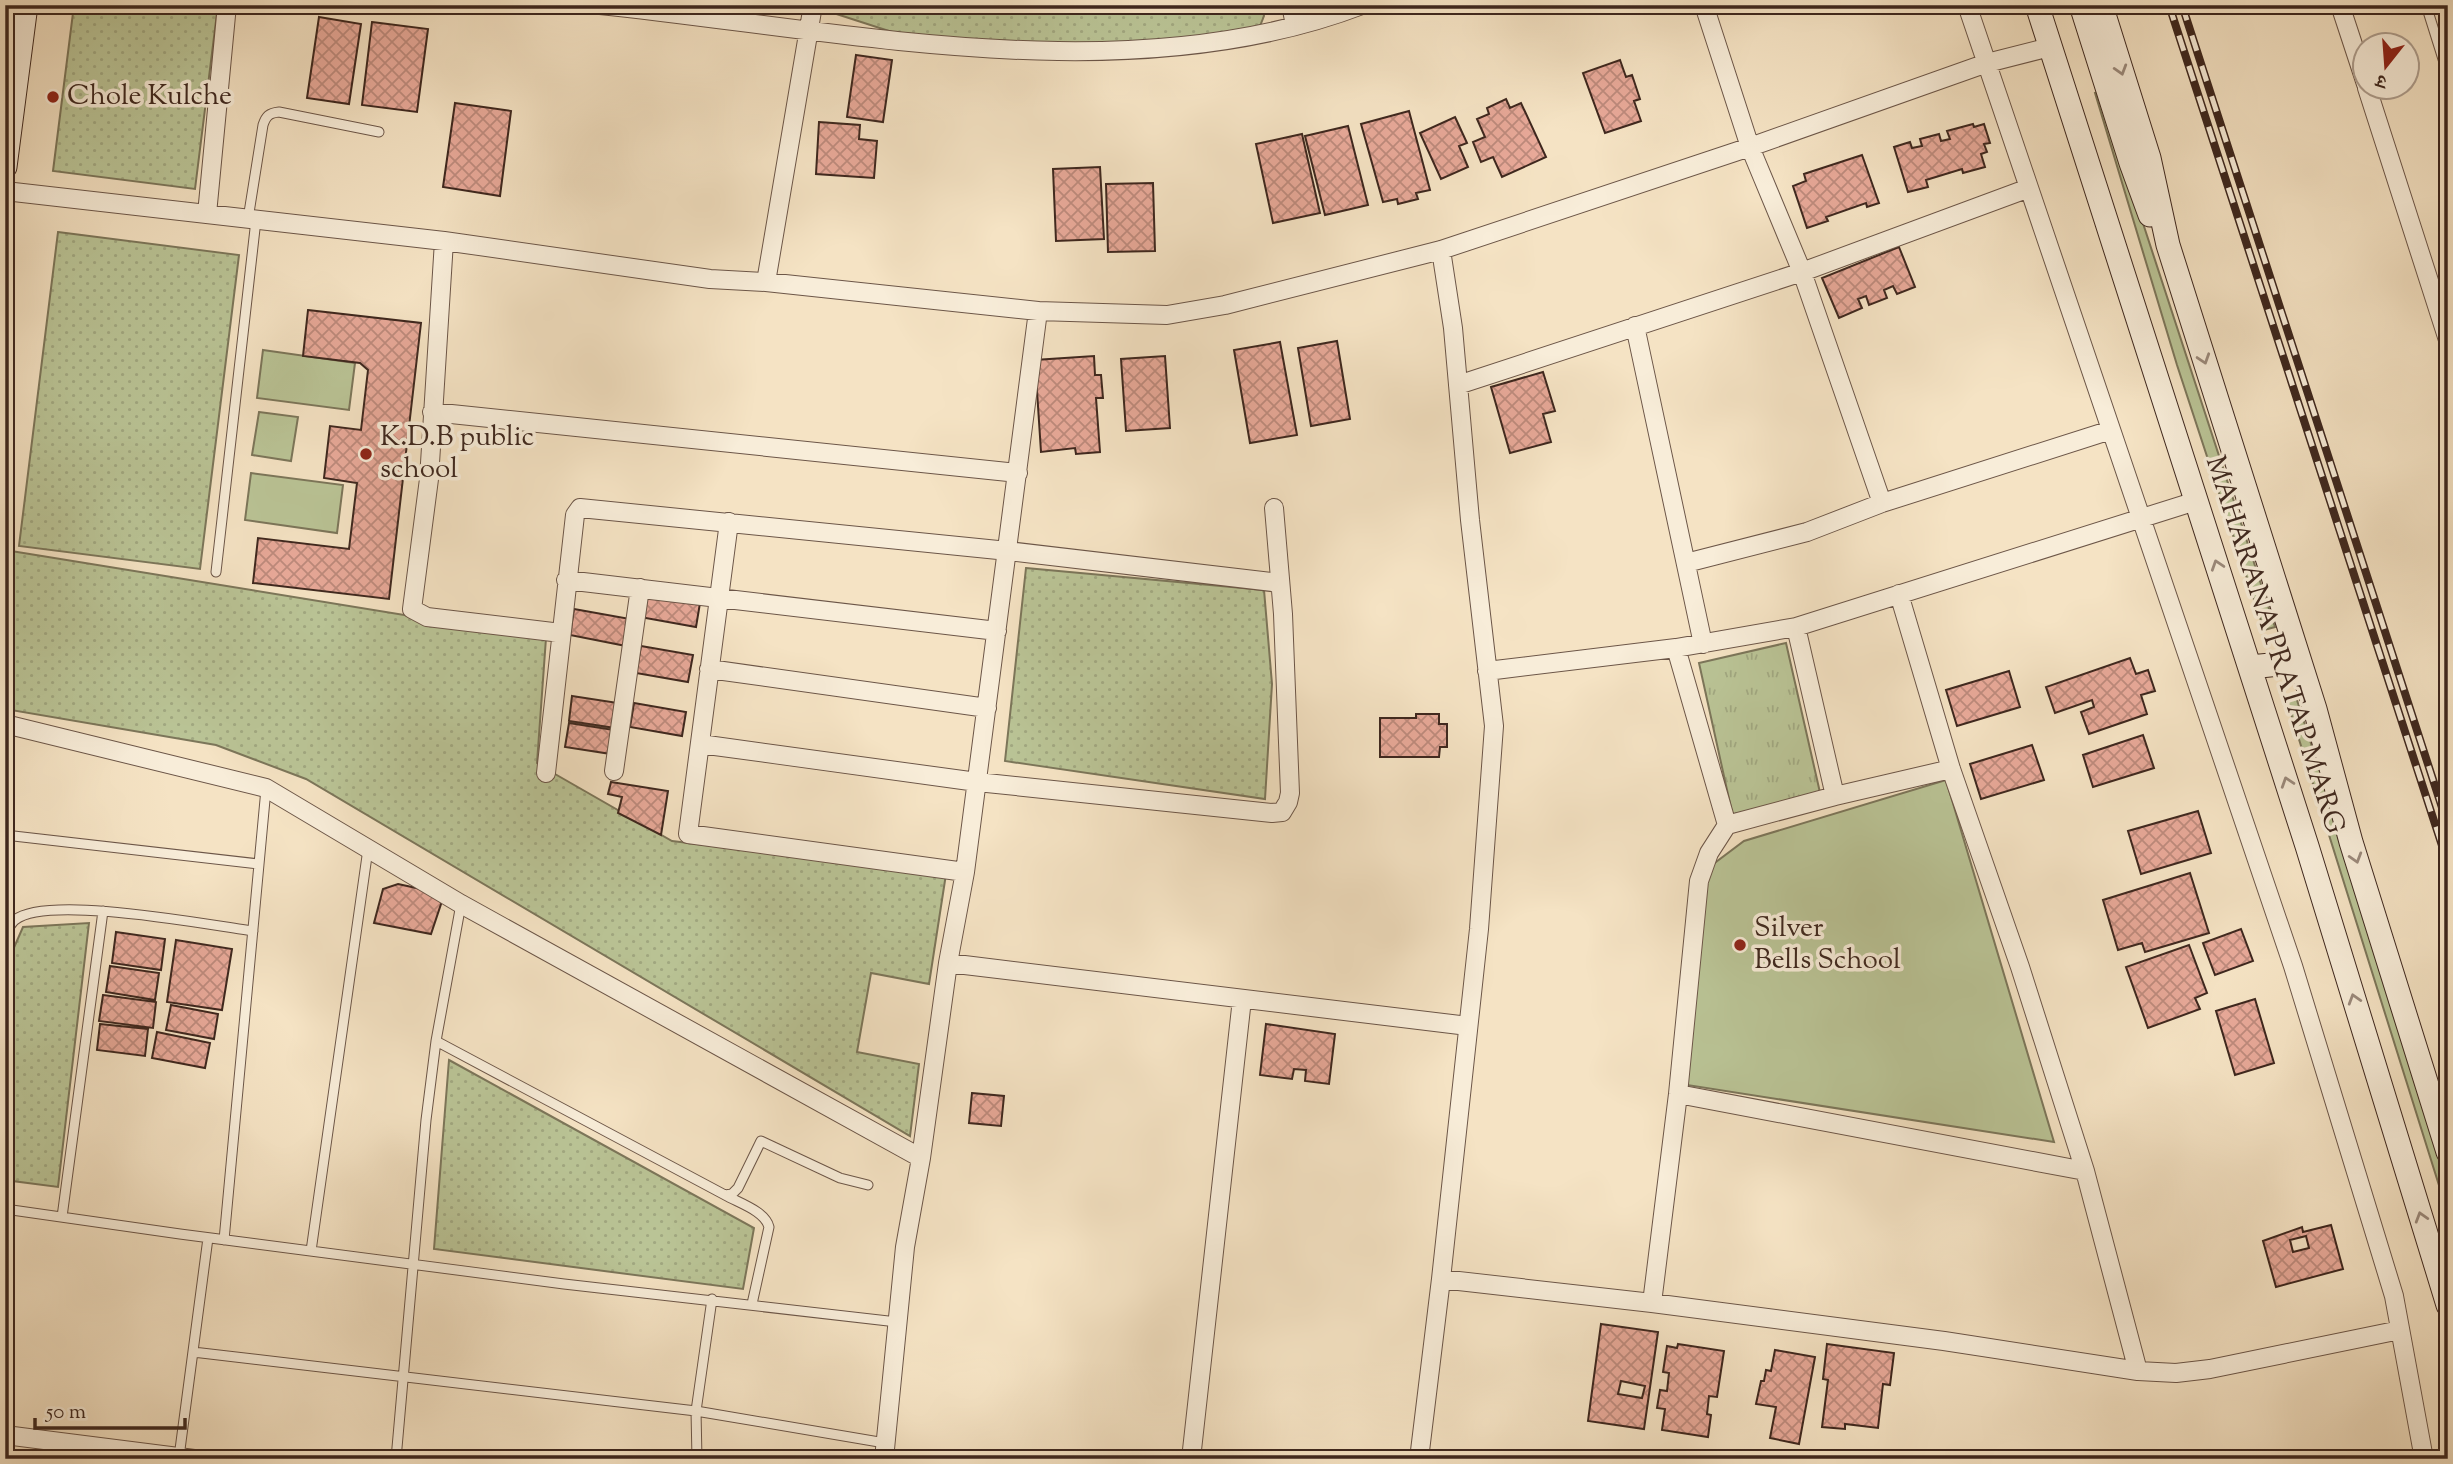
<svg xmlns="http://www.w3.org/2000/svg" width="2453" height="1464" viewBox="0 0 2453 1464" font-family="'Sorts Mill Goudy','Noto Serif Devanagari',serif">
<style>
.grass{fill:url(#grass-tufts);stroke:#7c765a;stroke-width:2}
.park{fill:url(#park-dots);stroke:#7c765a;stroke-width:2}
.garden{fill:#bac496;stroke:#7c765a;stroke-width:2}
.building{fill:url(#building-cross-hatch);stroke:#3e271e;stroke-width:2;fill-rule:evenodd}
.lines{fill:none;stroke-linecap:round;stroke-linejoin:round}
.lane-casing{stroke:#6c5648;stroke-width:11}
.street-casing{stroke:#6c5648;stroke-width:20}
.secondary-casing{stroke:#3e271e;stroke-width:25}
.lane{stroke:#f8edd9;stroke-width:9}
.street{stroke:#f8edd9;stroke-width:18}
.secondary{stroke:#f8edd9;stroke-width:23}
.rail-casing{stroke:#3e271e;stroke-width:8}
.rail{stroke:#f8edd9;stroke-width:5;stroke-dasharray:16;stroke-linecap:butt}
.oneway{stroke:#9b8a7c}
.poi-dot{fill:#8f2418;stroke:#f8edd9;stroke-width:2.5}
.labels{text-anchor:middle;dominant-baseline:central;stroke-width:7;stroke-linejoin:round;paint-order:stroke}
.poi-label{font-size:28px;fill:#3e271e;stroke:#f8edd9;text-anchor:start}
.street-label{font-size:28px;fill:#3e271e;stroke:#f8edd9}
</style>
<defs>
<pattern id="grass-tufts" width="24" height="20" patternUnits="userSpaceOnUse" patternTransform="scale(1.75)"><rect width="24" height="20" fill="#bac496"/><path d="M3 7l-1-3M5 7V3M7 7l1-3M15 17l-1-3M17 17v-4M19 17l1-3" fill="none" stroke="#a1a881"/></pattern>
<pattern id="park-dots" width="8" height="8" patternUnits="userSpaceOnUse" patternTransform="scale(1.75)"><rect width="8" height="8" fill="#bac496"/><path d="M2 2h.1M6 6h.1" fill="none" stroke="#a1a881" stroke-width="1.8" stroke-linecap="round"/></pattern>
<pattern id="building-cross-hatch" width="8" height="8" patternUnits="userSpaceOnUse" patternTransform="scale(1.75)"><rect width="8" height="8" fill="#e8a999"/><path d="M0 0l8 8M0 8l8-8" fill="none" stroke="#bd8a7c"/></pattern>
</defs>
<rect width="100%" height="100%" fill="#f5e3c4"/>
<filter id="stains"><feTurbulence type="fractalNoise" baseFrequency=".00286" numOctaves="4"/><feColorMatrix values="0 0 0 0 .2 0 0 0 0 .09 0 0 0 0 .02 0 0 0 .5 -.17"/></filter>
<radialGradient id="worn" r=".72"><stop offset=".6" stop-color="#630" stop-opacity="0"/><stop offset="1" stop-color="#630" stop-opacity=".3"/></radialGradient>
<path class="grass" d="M1786 643 1821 797 1733 817 1699 663Z"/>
<path class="park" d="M74 5H218L195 189 53 171Z
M824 5H1262L1264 16 1260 26 1191 45 1079 51 892 32 824 10Z
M58 232 239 255 200 569 19 546Z
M5 550 546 638 537 763 555 774 672 841 946 874 929 984 871 973 857 1052 919 1064 910 1136 306 779 216 745 5 709Z
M1026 568 1264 590 1272 684 1265 799 1005 761Z
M89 923 58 1187 5 1180V968L23 927Z
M449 1060 754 1228 743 1289 434 1249Z"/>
<path class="garden" d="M2098 92 2137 205 2275 627 2264 630 2177 365 2095 93Z
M263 350 355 363 349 410 257 398Z
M259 412 298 417 291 461 252 455Z
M251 473 343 485 337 533 245 520Z
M2296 697 2443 1153 2448 1172V1214L2286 698Z
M1946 780 2054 1142 1687 1085 1708 868 1744 841Z"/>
<path class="building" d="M1601 5H1628L1604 13Z
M319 17 361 24 349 104 307 98Z
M372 22 428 29 417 112 362 105Z
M856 55 892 60 883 122 847 117Z
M1620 60 1626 77 1632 75 1640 99 1634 101 1641 121 1605 133 1583 73Z
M1506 99 1510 108 1521 103 1546 157 1502 177 1493 157 1481 162 1473 142 1485 137 1477 119 1489 114 1487 108Z
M455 103 511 111 500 196 443 187Z
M1409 111 1430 190 1416 193 1418 199 1398 204 1397 199 1383 202 1361 124Z
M1455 117 1467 143 1459 146 1468 167 1441 179 1420 133Z
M819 122 860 125 859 139 877 141 874 178 816 174Z
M1973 124 1974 127 1984 124 1990 143 1984 144 1987 152 1981 154 1985 167 1963 173 1962 169 1926 180 1928 187 1908 192 1894 147 1910 142 1912 148 1922 146 1920 139 1939 134 1941 141 1950 139 1947 131Z
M1348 126 1368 205 1325 215 1305 136Z
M1302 134 1320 213 1273 223 1256 144Z
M1862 155 1879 203 1867 207 1866 203 1826 217 1828 221 1807 228 1793 186 1806 181 1804 174Z
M1100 167 1104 239 1056 241 1053 169Z
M1153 183 1155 251 1108 252 1106 184Z
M1899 247 1915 287 1897 294 1893 286 1884 290 1887 298 1869 305 1866 296 1858 299 1862 308 1839 318 1822 278Z
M308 310 421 323 389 599 253 583 258 538 349 549 357 483 324 478 330 426 361 430 368 370 360 363 303 356Z
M1337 341 1350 419 1311 426 1298 348Z
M1280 342 1297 435 1250 443 1234 350Z
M1094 356 1095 375H1101L1103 398H1096L1100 452 1076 454 1075 448 1041 452 1035 360Z
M1165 356 1170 428 1126 431 1121 359Z
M1543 372 1555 411 1543 414 1551 442 1510 453 1491 387Z
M645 593 700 603 696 627 640 617Z
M574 609 630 619 626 646 570 635Z
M641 646 693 655 688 682 636 673Z
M2130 658 2136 674 2148 670 2155 691 2141 695 2147 714 2089 734 2081 712 2094 707 2092 700 2055 713 2046 687Z
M2009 671 2020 707 1957 726 1946 690Z
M572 696 618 703 615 728 569 721Z
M634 703 686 712 682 736 630 727Z
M1416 714H1439V724H1447V747H1440L1439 757H1380V718H1416Z
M569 723 614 730 611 754 565 747Z
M2143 735 2154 768 2093 787 2083 755Z
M2032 745 2044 780 1981 799 1970 764Z
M611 782 668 791 661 835 618 813 622 797 608 794Z
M2198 811 2211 853 2141 874 2128 831Z
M2190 873 2209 933 2145 952 2142 943 2118 950 2103 900Z
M398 884 430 891 442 901 431 934 374 923 383 889Z
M2241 929 2253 961 2215 975 2203 943Z
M116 932 165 939 161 970 112 963Z
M176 940 232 949 222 1010 167 1002Z
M2189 945 2207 993 2195 998 2200 1009 2148 1028 2126 967Z
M110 966 159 973 155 1000 106 992Z
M103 995 156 1002 153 1028 99 1021Z
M2255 999 2274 1063 2235 1075 2216 1011Z
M171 1005 218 1014 214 1039 166 1030Z
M100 1024 148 1029 145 1056 97 1050Z
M1266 1024 1335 1034 1329 1084 1305 1081 1306 1070 1294 1069 1292 1079 1260 1075Z
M157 1032 210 1043 205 1068 152 1058Z
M972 1093 1004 1096 1001 1126 969 1123Z
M2331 1225 2343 1269 2276 1287 2263 1241 2302 1227 2303 1232ZM2306 1236 2309 1248 2293 1252 2290 1240Z
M1601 1324 1658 1332 1644 1429 1588 1421ZM1621 1381 1645 1386 1642 1398 1618 1394Z
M1678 1344 1724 1351 1717 1397 1709 1396 1707 1414 1711 1415 1708 1437 1662 1430 1665 1409 1657 1408 1660 1390 1667 1391 1669 1373 1663 1372 1667 1346 1677 1348Z
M1827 1344 1894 1353 1890 1385 1883 1384 1878 1428 1845 1424V1429L1822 1427 1828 1380 1823 1379Z
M1775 1350 1815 1357 1799 1444 1770 1438 1776 1407 1756 1404 1761 1381H1764L1766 1370 1771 1371Z"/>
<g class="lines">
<defs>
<path id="lane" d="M2426 5 2448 75
M248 219 263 125C266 116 269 113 279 112L379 132
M216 572 256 220
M5 835 259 864
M5 933C8 930 11 923 15 920 47 894 208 925 253 931
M436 1041 725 1195 732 1194 738 1188 761 1141 840 1178 868 1185
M725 1195C739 1203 765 1211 769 1227L752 1304
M5 1209 180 1234 564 1284 897 1322
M62 1217 103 911
M224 1240 266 789
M311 1251 368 849
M193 1352 696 1411 885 1443
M179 1457 208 1238
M396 1459 426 1120 436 1041 461 904
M697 1459 696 1411 712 1299"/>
<path id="street" d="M600 5C843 30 1127 95 1362 5
M1291 5 1295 25
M1704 5 1750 147 1802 272 1882 503 2111 430
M1967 5 2293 966 2394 1296 2424 1459
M2340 5 2366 84
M2367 88 2448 340
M5 191 444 241 710 279 766 282 1038 311 1167 315 1225 305 1441 250 1750 147 1987 63 2050 47
M207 214 227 5
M444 241 429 479 412 609 427 617 561 633
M766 282 813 5
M1635 326 1703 644
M1458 385 1802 272 2029 188
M432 412 1018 473
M729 522 688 834 965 872
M1686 563 1807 532 1882 503
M566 580 997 631
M1899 594 1951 769 2020 967 2085 1171 2138 1371
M709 669 987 708
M1487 671 1676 648 1796 627 2196 501
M5 724 266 788 461 904 921 1158
M700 744 977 782 1272 813 1282 812 1288 802 1290 793 1283 614 1274 508
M614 771 640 588
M546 773 575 515 580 508 1008 551 1280 583
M1835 796 1951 769
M1727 825 1835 796 1796 627
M948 963 1468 1026
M1678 1094 2085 1171
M1441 1279 1652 1303 1944 1341 2138 1371 2176 1373 2210 1369 2400 1330
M1652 1303 1678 1094 1699 881 1709 853 1727 825 1676 648
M5 1435 194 1459
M884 1459 905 1247 921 1158 948 963 965 872 1038 311
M1191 1459 1242 999
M1419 1459 1441 1279 1479 929 1494 726 1470 520 1453 328 1441 250"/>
<path id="secondary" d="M2037 5 2307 846 2448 1305
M2081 5 2131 163 2150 215
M2101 5 2149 158 2168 245 2315 709 2351 842 2448 1152
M5 167 26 5
M2250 667 2300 662"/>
</defs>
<use href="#lane" class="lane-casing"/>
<use href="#street" class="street-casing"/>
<use href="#secondary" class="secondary-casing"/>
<use href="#lane" class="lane"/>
<use href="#street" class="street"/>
<use href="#secondary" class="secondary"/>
<defs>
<path id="rail" d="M2169 5 2448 864
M2182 5 2448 826"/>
</defs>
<use href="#rail" class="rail-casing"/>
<use href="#rail" class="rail"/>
</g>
<defs><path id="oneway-chevron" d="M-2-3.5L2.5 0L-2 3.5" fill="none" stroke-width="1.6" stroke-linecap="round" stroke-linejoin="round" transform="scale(1.75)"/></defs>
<g class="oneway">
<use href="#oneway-chevron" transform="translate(2121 70) rotate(73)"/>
<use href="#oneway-chevron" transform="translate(2204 359) rotate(72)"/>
<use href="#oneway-chevron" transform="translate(2217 565) rotate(-108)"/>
<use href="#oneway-chevron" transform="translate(2287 782) rotate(-108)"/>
<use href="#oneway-chevron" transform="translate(2356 858) rotate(73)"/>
<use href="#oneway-chevron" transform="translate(2354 999) rotate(-107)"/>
<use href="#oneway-chevron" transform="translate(2421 1217) rotate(-107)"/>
</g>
<g class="poi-dot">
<circle cx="53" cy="97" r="7"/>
<circle cx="366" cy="454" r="7"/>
<circle cx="1740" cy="945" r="7"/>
</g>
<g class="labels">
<g class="poi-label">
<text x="67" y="97">Chole Kulche</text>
<text x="380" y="438">K.D.B public<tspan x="380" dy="32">school</tspan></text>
<text x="1754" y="929">Silver<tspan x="1754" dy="32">Bells School</tspan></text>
</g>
<g class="street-label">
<text transform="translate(2274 645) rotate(72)">MAHARANA PRATAP MARG</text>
</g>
</g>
<rect width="2453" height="1464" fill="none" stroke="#f5e3c4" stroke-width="28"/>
<rect x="7" y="7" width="2439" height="1450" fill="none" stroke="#3e271e" stroke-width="3.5"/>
<rect x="14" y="14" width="2425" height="1436" fill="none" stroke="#3e271e" stroke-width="2"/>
<g transform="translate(2386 66) rotate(197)"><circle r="33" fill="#f8edd9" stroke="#ae9e8e" stroke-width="2"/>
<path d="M0-5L12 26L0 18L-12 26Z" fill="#8f2418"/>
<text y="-10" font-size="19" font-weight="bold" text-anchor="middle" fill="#3e271e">उ</text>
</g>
<path d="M35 1418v10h150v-10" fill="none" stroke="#3e271e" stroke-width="3.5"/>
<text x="46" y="1418" font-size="21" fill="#3e271e" stroke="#f8edd9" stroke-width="5" paint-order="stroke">50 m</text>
<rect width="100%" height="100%" filter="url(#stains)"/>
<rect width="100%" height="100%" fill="url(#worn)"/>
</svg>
